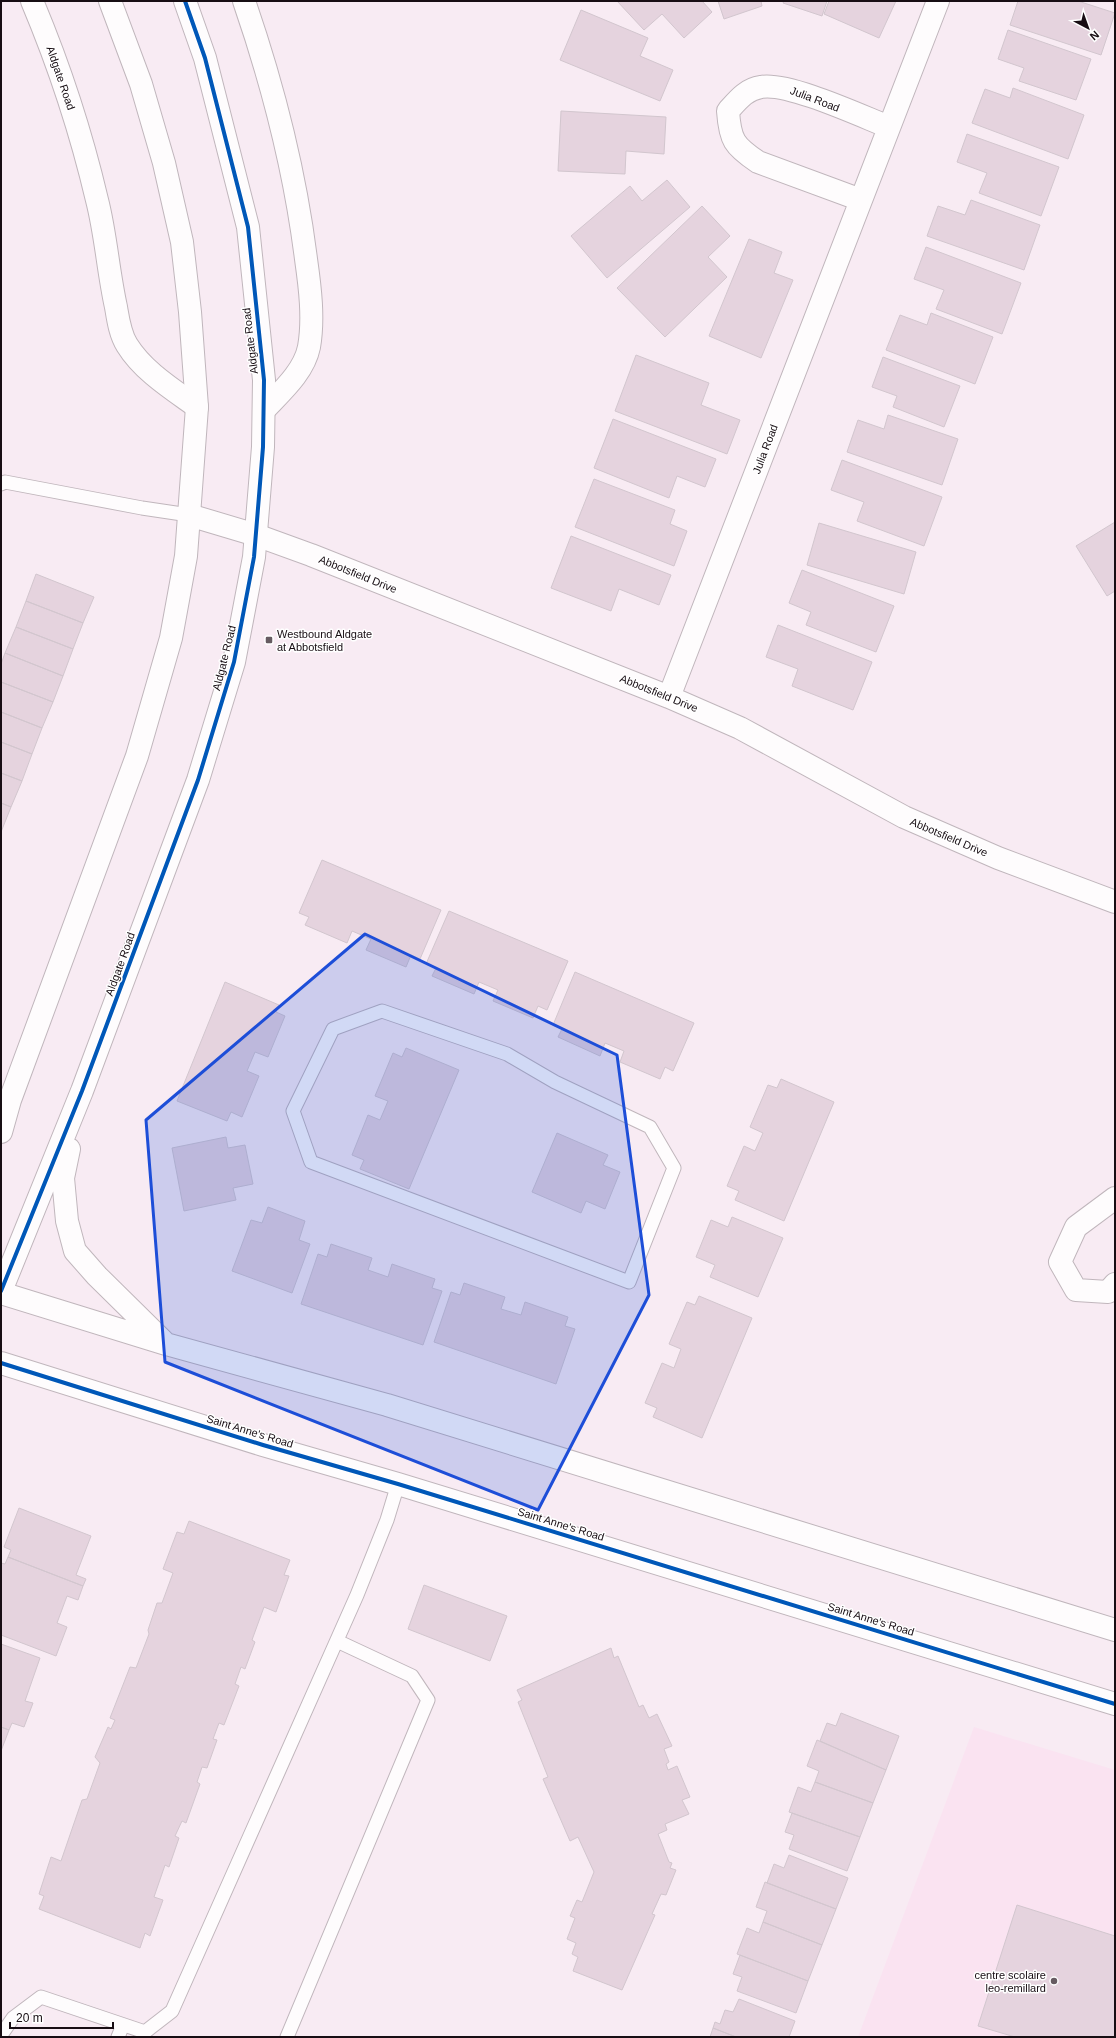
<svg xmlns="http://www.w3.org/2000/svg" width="1116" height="2038" viewBox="0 0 1116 2038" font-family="Helvetica,sans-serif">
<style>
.built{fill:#fae3f1}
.building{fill:#e5d3de;stroke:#d2c6ce}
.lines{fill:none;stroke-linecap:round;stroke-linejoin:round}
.lane-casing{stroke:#c0b6bc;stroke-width:15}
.street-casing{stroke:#c0b6bc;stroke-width:24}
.secondary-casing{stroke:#c0b6bc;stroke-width:24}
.lane{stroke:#fefcfd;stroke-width:13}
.street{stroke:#fefcfd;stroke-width:22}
.secondary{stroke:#fefcfd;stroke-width:22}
.cycleway-casing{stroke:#fff;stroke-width:6}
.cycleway{stroke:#0057b8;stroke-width:4}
.marked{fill:#1d4ed8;fill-opacity:0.2;stroke:#1d4ed8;stroke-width:3;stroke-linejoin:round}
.poi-dot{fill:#665b61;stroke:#fff;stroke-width:1.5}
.labels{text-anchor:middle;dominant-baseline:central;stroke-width:3;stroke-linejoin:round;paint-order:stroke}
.street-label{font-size:11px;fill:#170d13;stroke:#fff}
.poi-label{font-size:11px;fill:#170d13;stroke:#fff;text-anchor:start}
</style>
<rect width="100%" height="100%" fill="#f8ebf3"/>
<path class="built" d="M974 1727 1115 1770V2037H858Z"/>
<path class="building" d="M617 1H702L712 12 684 38 662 14 644 30Z
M718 1H761L762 6 724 19Z
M784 1H827L822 16 783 3Z
M829 1H896L879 38 824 14Z
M1018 1H1078L1115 13 1101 55 1010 25Z
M581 10 648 38 640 56 673 70 660 101 560 60Z
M1008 30 1091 59 1076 100 1019 81 1024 68 998 59Z
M1013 88 1084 115 1068 159 972 123 985 89 1010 98Z
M561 111 666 117 664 154 626 151 625 174 558 171Z
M967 134 1059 167 1041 216 979 193 987 173 957 162Z
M667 180 690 207 607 278 571 236 630 186 642 201Z
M971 200 1040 225 1024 270 927 236 938 206 965 215Z
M702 206 730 236 708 257 727 277 665 337 617 288Z
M749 239 782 252 774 273 793 280 761 358 709 336Z
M926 247 1021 283 1002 334 936 309 944 290 914 279Z
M931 313 993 337 975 384 886 350 900 315 927 325Z
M636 355 709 383 701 405 740 420 727 454 615 411Z
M883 357 960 386 944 427 893 407 897 396 872 387Z
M888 415 958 439 942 485 847 452 858 420 884 429Z
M613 419 716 459 705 487 677 476 669 498 594 468Z
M842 460 942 497 924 546 857 521 864 502 831 490Z
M594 479 675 510 670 524 687 531 674 566 575 527Z
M1115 522V591L1107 596 1076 546Z
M819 523 916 552 904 594 807 565Z
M571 536 671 575 659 605 619 589 611 611 551 588Z
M802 570 894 606 876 652 806 625 811 612 789 603Z
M36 574 94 597 83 623 26 601Z
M26 601 83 623 73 649 16 627Z
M778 625 872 662 853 710 792 686 798 669 766 657Z
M16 627 73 649 63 676 5 653Z
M5 653 63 676 53 702 1 682V664Z
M1 682 53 702 42 728 1 712Z
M1 712 42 728 32 754 1 742Z
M1 742 32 754 22 781 1 773Z
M1 773 22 781 11 807 1 803Z
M1 803 11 807 1 832Z
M322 860 441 910 420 959 411 955 406 967 366 950 371 939 352 931 347 943 305 925 309 917 299 913Z
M449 911 568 961 547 1010 538 1006 533 1018 493 1001 498 990 479 982 474 994 432 976 436 968 426 964Z
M575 972 694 1023 673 1071 665 1067 660 1079 620 1062 624 1051 605 1043 600 1056 558 1037 562 1029 553 1025Z
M225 982 279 1005 276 1012 285 1016 268 1057 255 1052 247 1071 259 1076 242 1117 231 1112 227 1121 177 1101Z
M406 1048 459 1070 409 1189 360 1169 364 1160 352 1155 368 1115 380 1120 388 1101 375 1096 393 1053 402 1057Z
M781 1079 834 1102 784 1221 735 1200 739 1191 727 1186 744 1146 755 1151 763 1133 750 1127 768 1085 777 1088Z
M557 1133 608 1155 603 1165 620 1172 605 1209 586 1201 581 1213 532 1192Z
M226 1137 228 1148 245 1145 253 1184 233 1188 236 1200 184 1211 172 1148Z
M268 1207 305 1221 299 1240 310 1244 292 1293 232 1271 251 1220 262 1223Z
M732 1217 783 1238 758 1297 710 1277 715 1265 696 1257 711 1220 728 1227Z
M331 1244 372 1258 368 1270 388 1277 392 1264 435 1279 432 1288 442 1291 423 1345 301 1304 318 1254 327 1257Z
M464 1283 505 1297 501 1309 521 1315 525 1302 568 1317 565 1326 575 1329 556 1384 434 1342 451 1292 460 1295Z
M699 1296 752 1318 702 1438 653 1417 657 1408 645 1403 662 1363 674 1368 681 1349 669 1344 687 1302 695 1305Z
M19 1508 91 1536 76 1575 86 1579 83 1586 8 1557 11 1550 4 1547Z
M189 1521 290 1560 284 1575 289 1576 276 1612 264 1607 252 1640 255 1642 245 1669 241 1667 235 1684 239 1686 224 1725 219 1723 213 1739 217 1740 207 1768 202 1767 197 1782 200 1784 186 1823 182 1821 175 1836 179 1838 169 1867 165 1865 154 1897 163 1900 150 1936 145 1933 140 1948 39 1909 44 1896 39 1894 51 1857 61 1861 82 1800 87 1799 100 1763 95 1757 108 1727 111 1729 115 1720 110 1718 130 1667 136 1668 149 1634 148 1630 157 1603H162L173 1573 163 1569 177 1532 184 1534Z
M8 1557 83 1586 78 1600 67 1596 57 1623 67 1627 56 1656 1 1635V1563L5 1564Z
M424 1585 507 1616 490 1661 408 1629Z
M1 1644 40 1658 25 1701 33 1703 24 1727 12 1723 9 1730 1 1727Z
M611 1648 614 1658 618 1656 639 1707 643 1705 649 1718 657 1714 672 1746 664 1749 669 1762 666 1764 668 1770 677 1766 690 1797 682 1800 689 1814 665 1824 667 1830 658 1834 669 1862 672 1863 670 1868 676 1870 666 1895 661 1894 652 1914 655 1915 622 1990 573 1971 578 1957 572 1954 576 1943 567 1939 575 1918 570 1916 577 1900 582 1902 594 1872 578 1837 570 1841 543 1779 548 1777 518 1702 522 1700 517 1690Z
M841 1713 899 1736 886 1770 820 1741 827 1723 836 1726Z
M1 1727 9 1730 1 1751Z
M817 1740 886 1770 873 1803 815 1782 819 1771 807 1766Z
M815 1782 873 1803 860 1837 789 1812 798 1787 811 1792Z
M792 1813 860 1837 847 1871 789 1849 794 1835 785 1832Z
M789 1855 848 1878 836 1909 767 1883 774 1864 784 1868Z
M765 1882 836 1909 822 1945 763 1922 767 1911 756 1907Z
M1017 1905 1115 1936V2037H1015L978 2026Z
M763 1922 822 1945 808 1981 737 1954 747 1928 759 1933Z
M740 1955 808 1981 796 2013 737 1991 742 1977 733 1974Z
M739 1999 795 2021 789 2037H736L713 2028 715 2022 720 2024 725 2010 733 2012Z
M713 2028 736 2037H710Z"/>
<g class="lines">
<defs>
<path id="lane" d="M1 484 5 482 142 508 189 515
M382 1011 507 1054 555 1082 650 1127 674 1168 629 1282 311 1162 293 1111 333 1029Z
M1 2035 13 2018 41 1997 145 2032 172 2011 357 1595 387 1520 398 1484
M118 2037 123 2025
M287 2037 428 1700 412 1676 337 1641"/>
<path id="street" d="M32 1C59 65 81 132 97 200 106 235 108 271 116 307 118 319 120 334 127 345 143 371 172 389 197 407
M244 1C273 85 295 171 306 259 310 287 314 319 309 347 304 372 281 392 264 410
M861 200 758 162C734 146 730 140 728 111 737 101 746 89 761 87 788 82 861 116 889 127
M189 515 256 535 311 555 669 697 740 728 904 817 998 858 1115 902
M669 697 938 1
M1115 1198 1076 1227 1060 1262 1076 1290 1108 1292 1115 1284"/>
<path id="secondary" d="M1 1132 10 1100 137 756 171 638 186 556 197 407 190 312 182 242 164 163 141 84 110 1
M69 1149 63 1178 67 1221 75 1251 97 1276 164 1342
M1 1291 82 1091 198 780 234 662 254 557 263 447 264 380 248 227 205 58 185 1
M1 1293 166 1344 387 1405 1115 1630
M1 1363 263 1445 398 1484 1115 1704"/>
</defs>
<use href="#lane" class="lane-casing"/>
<use href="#street" class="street-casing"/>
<use href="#secondary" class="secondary-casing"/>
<use href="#lane" class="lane"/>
<use href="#street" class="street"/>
<use href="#secondary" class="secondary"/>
<defs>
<path id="cycleway" d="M1 1291 82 1091 198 780 234 662 254 557 263 447 264 380 248 227 205 58 185 1
M1 1363 263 1445 398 1484 1115 1704"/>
</defs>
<use href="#cycleway" class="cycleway-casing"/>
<use href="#cycleway" class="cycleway"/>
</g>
<path class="marked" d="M365 934 617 1055 649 1295 538 1510 165 1362 146 1120Z"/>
<g class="poi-dot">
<rect x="265" y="636" width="8" height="8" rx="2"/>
<circle cx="1054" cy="1981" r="4"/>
</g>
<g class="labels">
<g class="street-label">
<text transform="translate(61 78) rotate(71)">Aldgate Road</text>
<text transform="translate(815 99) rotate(21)">Julia Road</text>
<text transform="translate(250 341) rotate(-97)">Aldgate Road</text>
<text transform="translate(765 449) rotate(-69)">Julia Road</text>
<text transform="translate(358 574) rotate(22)">Abbotsfield Drive</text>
<text transform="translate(224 658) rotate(-76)">Aldgate Road</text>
<text transform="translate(659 693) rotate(22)">Abbotsfield Drive</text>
<text transform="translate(949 837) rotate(23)">Abbotsfield Drive</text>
<text transform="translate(120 964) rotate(-70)">Aldgate Road</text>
<text transform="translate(250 1431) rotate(17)">Saint Anne's Road</text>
<text transform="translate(561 1524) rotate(17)">Saint Anne's Road</text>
<text transform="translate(871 1619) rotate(17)">Saint Anne's Road</text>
</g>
<g class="poi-label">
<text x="277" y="634">Westbound Aldgate<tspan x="277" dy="13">at Abbotsfield</tspan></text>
<text x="1046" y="1975" text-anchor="end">centre scolaire<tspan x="1046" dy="13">leo-remillard</tspan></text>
</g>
</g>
<rect width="1116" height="2038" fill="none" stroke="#170d13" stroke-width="4"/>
<g transform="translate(1088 28) rotate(139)" stroke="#ffffff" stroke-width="3" paint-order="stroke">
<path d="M0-3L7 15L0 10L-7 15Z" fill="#170d13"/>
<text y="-6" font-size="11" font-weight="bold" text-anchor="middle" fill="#170d13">N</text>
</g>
<path d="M10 2022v6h103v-6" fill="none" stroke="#170d13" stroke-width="2"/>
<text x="16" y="2022" font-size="12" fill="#170d13" stroke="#ffffff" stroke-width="3" paint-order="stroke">20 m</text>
</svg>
